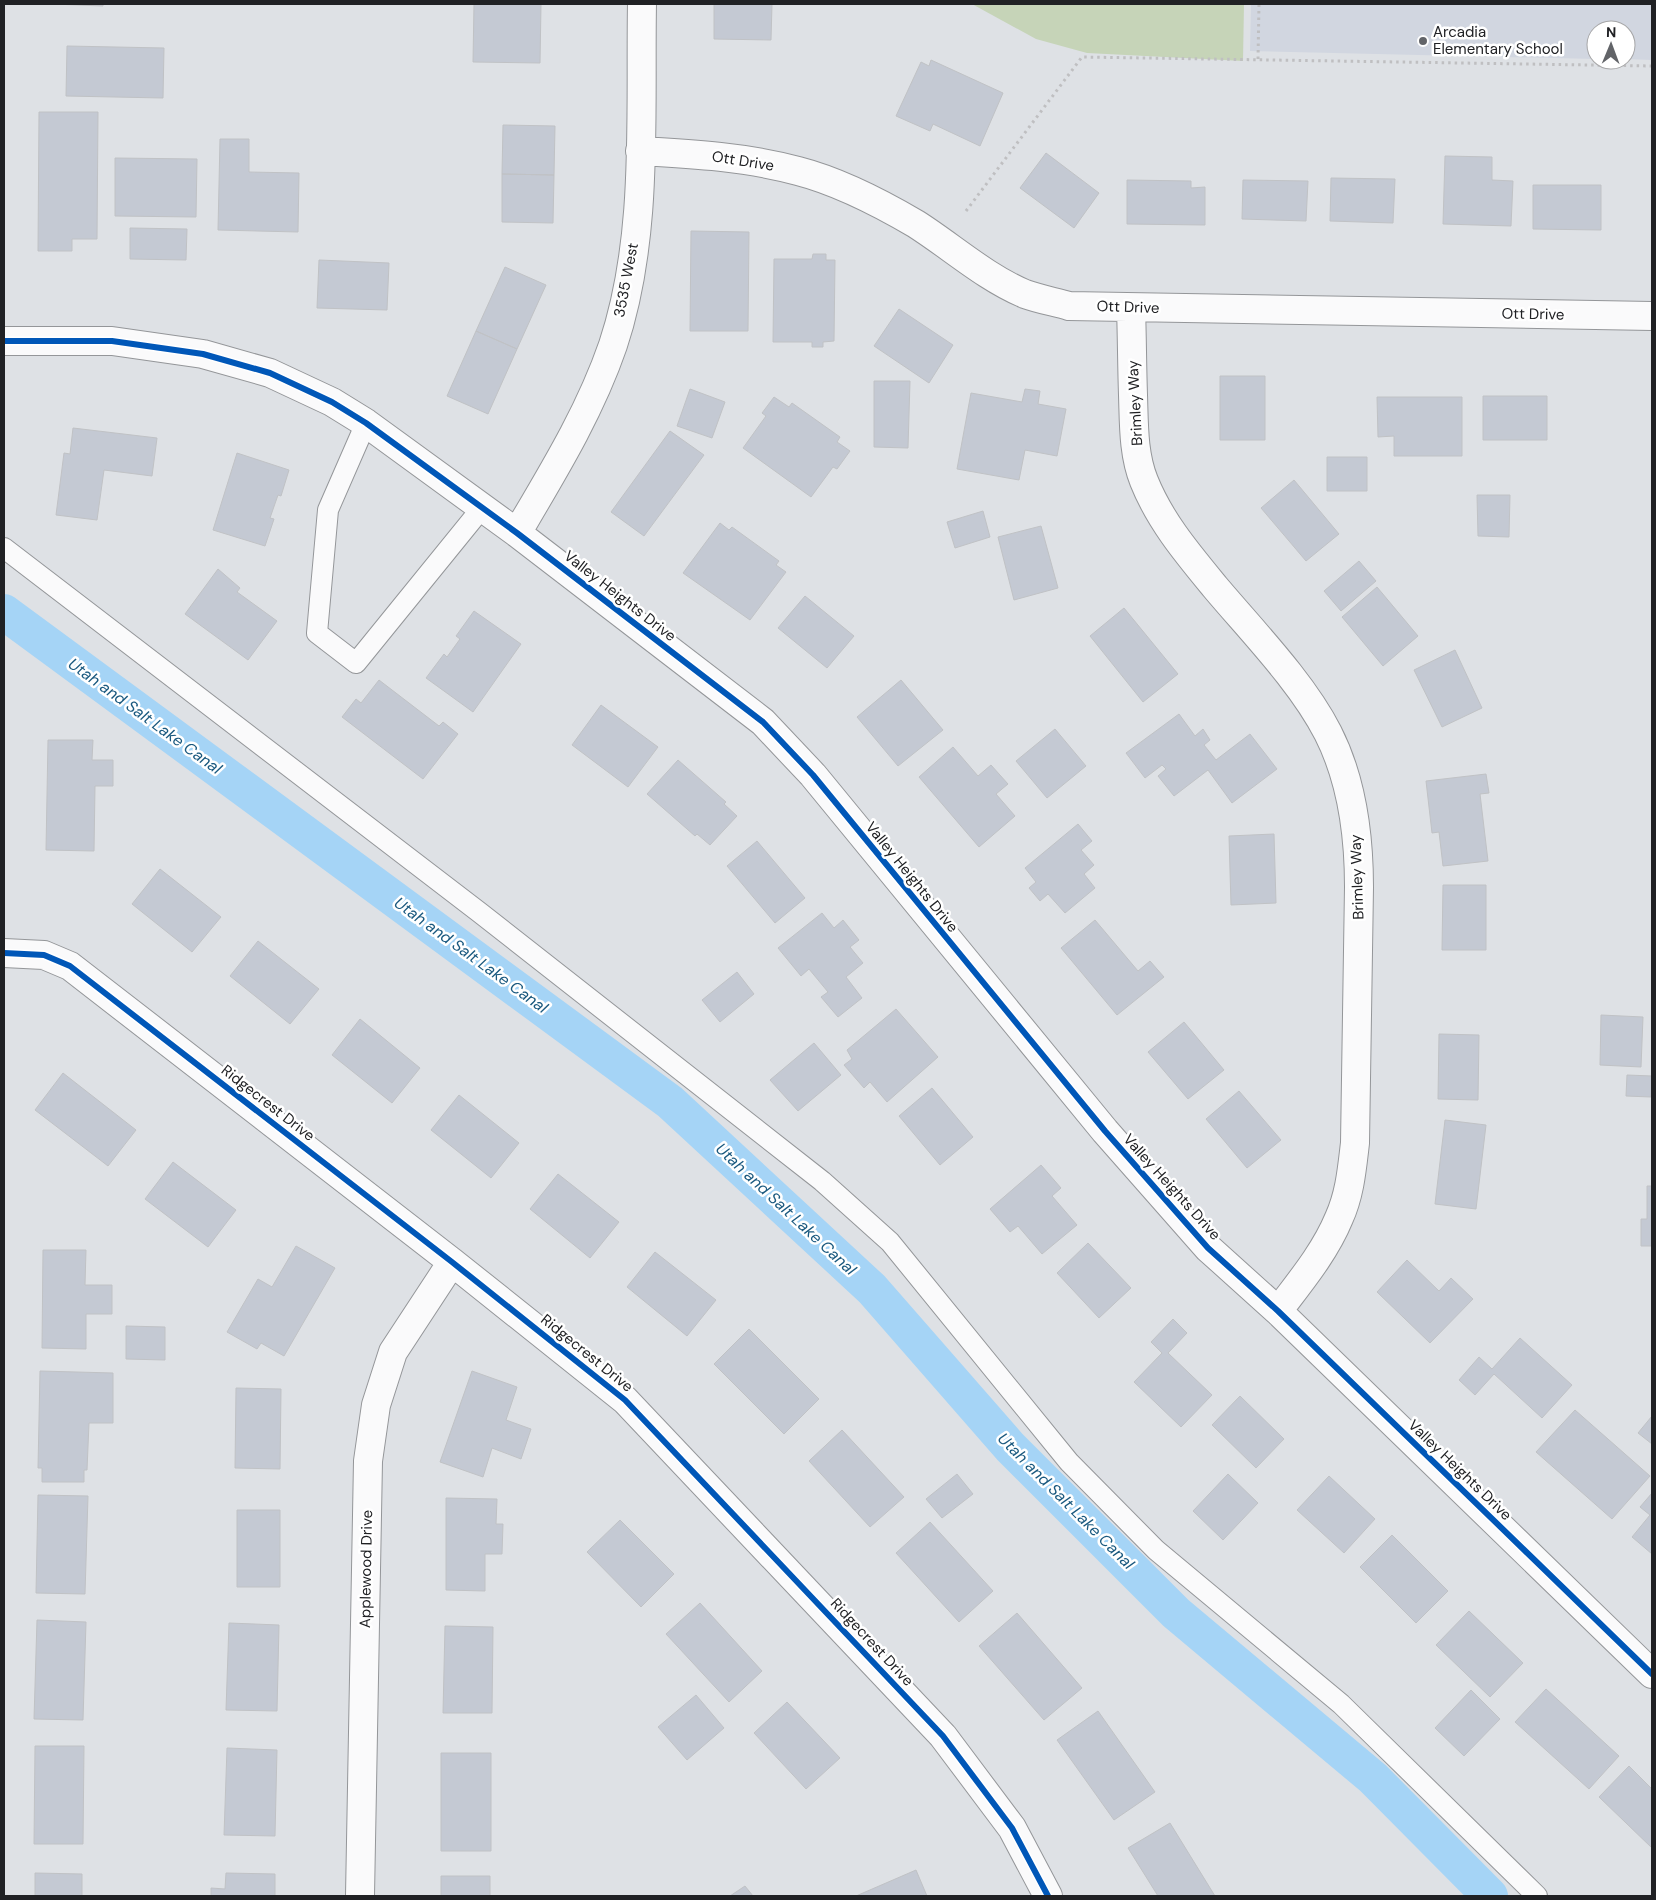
<svg xmlns="http://www.w3.org/2000/svg" width="1656" height="1900" viewBox="0 0 1656 1900" font-family="'DM Sans',sans-serif">
<style>
.built{fill:#d1d6e0}
.green{fill:#c6d4b8}
.lines{fill:none;stroke-linecap:round;stroke-linejoin:round}
.canal{stroke:#a5d4f6;stroke-width:36}
.building{fill:#c4c9d3;stroke:#c0c2c5}
.service-casing{stroke:#949699;stroke-width:22}
.minor-casing{stroke:#949699;stroke-width:30}
.path{stroke:#bfbfc1;stroke-width:3;stroke-dasharray:2.5 4;stroke-linecap:butt}
.service{stroke:#fafafb;stroke-width:20}
.minor{stroke:#fafafb;stroke-width:28}
.cycleway-casing{stroke:#fff;stroke-width:9}
.cycleway{stroke:#0057b8;stroke-width:6}
.poi-dot{fill:#626468;stroke:#fff;stroke-width:2}
.labels{text-anchor:middle;dominant-baseline:central;stroke-width:5;stroke-linejoin:round;paint-order:stroke}
.poi-label{font-size:15px;fill:#202124;stroke:#fff;text-anchor:start}
.street-label{font-size:15px;fill:#202124;stroke:#fff}
.water-label{font-size:16px;font-style:italic;fill:#1a597f;stroke:#fff}
</style>
<rect width="100%" height="100%" fill="#dee1e5"/>
<path class="built" d="M1251 4H1652V60L1626 59V30H1596V59L1250 51Z"/>
<path class="green" d="M972 4H1244L1243 61 1087 53 1036 39Z"/>
<g class="lines">
<path class="canal" d="M4 612 670 1102 872 1289 1010 1447 1176 1613 1373 1778 1490 1896"/>
</g>
<path class="building" d="M53 4H103V6Z
M474 4H541L540 63 473 62Z
M714 4H772L771 40 714 39Z
M67 46 164 48 163 98 66 96Z
M931 60 1003 93 980 146 933 124 930 131 896 116 921 62 929 66Z
M39 112H98L97 239H72V251H38Z
M503 125 555 126 554 175 502 174Z
M220 139H249V172L299 173 298 232 218 230Z
M1046 153 1099 193 1074 228 1020 188Z
M1445 156 1492 157V180L1513 181 1511 226 1443 224Z
M115 158 197 159 196 217 115 216Z
M502 174 554 175 553 223 502 222Z
M1331 178 1395 179 1393 223 1330 221Z
M1127 180 1191 181V188L1205 187V225L1127 224Z
M1243 180 1308 181 1306 221 1242 219Z
M1533 185H1601V230L1533 229Z
M130 228 187 229 186 260 130 259Z
M691 231 749 232 748 331H690Z
M813 254H826V260H835L834 341 823 342V347H812V342H773L774 259H812Z
M319 260 389 263 387 310 317 308Z
M505 267 546 285 517 349 476 331Z
M899 309 953 345 929 383 874 346Z
M476 331 517 349 488 414 447 396Z
M1220 376H1265V440H1220Z
M874 381H910L908 448 874 447Z
M690 389 725 402 712 438 677 426Z
M1025 389 1040 391 1038 404 1066 409 1057 456 1025 450 1019 480 957 469 971 393 1022 402Z
M1483 396H1547V440H1483Z
M774 397 789 407 792 403 840 437 837 442 850 451 837 469 833 467 811 497 743 448 766 416 762 413Z
M1377 397H1462V456H1394V436L1378 437Z
M73 428 157 438 152 476 104 470 97 520 56 515 64 453 70 454Z
M670 431 704 455 644 536 611 512Z
M237 453 289 470 281 496 278 495 270 518 274 519 265 546 213 530Z
M1327 457H1367V491H1327Z
M1294 480 1339 534 1306 561 1261 508Z
M1477 495H1510L1509 537 1478 536Z
M983 511 990 537 955 548 947 522Z
M720 523 729 530 732 527 779 561 776 565 786 572 750 620 683 573Z
M1041 526 1058 588 1014 600 998 537Z
M1359 561 1376 581 1341 611 1324 591Z
M218 569 240 588 237 592 277 621 248 660 185 614Z
M1377 587 1418 636 1383 666 1342 617Z
M805 596 854 636 827 668 778 628Z
M1124 608 1178 674 1143 702 1090 636Z
M474 611 521 644 473 712 426 678 444 654 447 657 460 639 456 636Z
M1455 650 1482 708 1442 727 1414 670Z
M379 680 439 726 443 722 458 734 423 779 342 717 356 699 361 703Z
M901 680 943 730 898 766 857 717Z
M601 705 658 747 628 787 572 745Z
M1179 714 1195 736 1203 729 1210 740 1204 745 1216 760 1250 734 1277 769 1232 803 1208 770 1174 796 1158 776 1166 769 1162 765 1145 778 1126 753Z
M1055 729 1086 766 1047 798 1016 761Z
M48 740H93L92 760H113V786H95L94 851 46 850Z
M953 747 978 776 991 765 1008 784 996 794 1015 816 979 847 919 777Z
M678 760 726 802 724 804 737 816 710 845 697 834 695 836 647 794Z
M1486 774 1489 793 1480 794 1488 861 1443 866 1439 832 1432 833 1426 781Z
M1078 824 1092 841 1081 850 1094 865 1084 874 1095 888 1065 913 1048 894 1040 901 1029 888 1036 882 1025 868Z
M1274 834 1276 903 1231 905 1229 836Z
M757 841 805 898 775 923 727 866Z
M160 869 221 917 192 952 132 904Z
M1443 885H1486V950H1442Z
M822 913 834 928 843 920 859 940 850 947 863 963 846 977 862 998 838 1017 821 997 828 992 809 969 801 976 778 948Z
M1095 920 1138 971 1150 961 1164 977 1117 1015 1061 948Z
M258 941 319 989 290 1024 230 976Z
M737 972 754 994 720 1022 702 1000Z
M896 1009 938 1057 887 1102 870 1082 864 1088 844 1065 852 1059 847 1050Z
M1601 1015 1643 1017 1641 1067 1600 1065Z
M360 1019 420 1068 392 1103 332 1055Z
M1184 1022 1224 1070 1188 1099 1148 1052Z
M1439 1034 1479 1035 1478 1100 1438 1099Z
M814 1043 841 1075 798 1111 770 1080Z
M63 1073 136 1130 108 1166 35 1110Z
M1627 1075 1652 1076 1651 1097 1626 1096Z
M932 1088 973 1137 940 1165 899 1116Z
M1239 1091 1281 1140 1247 1168 1206 1119Z
M459 1095 519 1143 491 1178 431 1130Z
M1445 1120 1486 1125 1476 1209 1435 1204Z
M173 1162 236 1210 208 1247 145 1199Z
M1041 1165 1061 1188 1052 1196 1077 1225 1042 1254 1018 1226 1010 1232 990 1209Z
M558 1174 619 1222 590 1258 530 1209Z
M1647 1186H1652V1246H1641V1219H1647Z
M1088 1243 1131 1288 1099 1318 1057 1273Z
M296 1246 335 1268 284 1356 261 1343 257 1349 227 1332 258 1279 272 1287Z
M43 1250H86L85 1285H112V1314H86V1349L42 1348Z
M655 1252 716 1300 687 1336 627 1287Z
M1407 1260 1439 1291 1451 1278 1473 1299 1430 1343 1377 1292Z
M1173 1319 1187 1333 1168 1353 1212 1395 1181 1427 1134 1382 1162 1353 1151 1342Z
M126 1326 165 1327V1360L126 1359Z
M749 1329 819 1399 784 1434 714 1364Z
M1520 1338 1572 1385 1542 1418 1494 1374 1475 1395 1459 1380 1479 1357 1492 1369Z
M40 1371 113 1373V1423H89L87 1470H84V1482H42V1468H38Z
M472 1371 517 1387 506 1420 531 1429 521 1459 492 1448 483 1477 440 1462Z
M236 1388 281 1389 280 1469 235 1468Z
M1240 1396 1284 1439 1256 1468 1212 1425Z
M1575 1410 1650 1476 1612 1519 1536 1452Z
M1652 1416V1444L1638 1433Z
M842 1430 904 1497 870 1527 809 1461Z
M957 1474 973 1494 942 1518 926 1499Z
M1228 1474 1258 1503 1223 1540 1193 1511Z
M1329 1476 1375 1519 1344 1553 1297 1510Z
M1652 1493V1554L1632 1537 1650 1515 1640 1507Z
M38 1495 88 1496 85 1594 36 1593Z
M446 1498 497 1499 496 1524H503L502 1554H485V1591L446 1590Z
M237 1510H280V1587H237Z
M620 1520 674 1574 641 1607 587 1552Z
M930 1522 993 1591 959 1622 896 1553Z
M1392 1535 1448 1591 1416 1623 1360 1567Z
M700 1603 762 1671 729 1702 666 1634Z
M1469 1611 1523 1663 1490 1697 1436 1645Z
M1017 1613 1082 1688 1044 1720 979 1646Z
M37 1620 86 1622 83 1720 34 1719Z
M229 1623 279 1625 277 1711 226 1710Z
M445 1626 493 1627 492 1713H443Z
M1546 1689 1619 1756 1589 1789 1515 1722Z
M1471 1690 1500 1719 1464 1756 1435 1728Z
M696 1695 724 1728 687 1760 658 1727Z
M787 1702 840 1758 806 1789 754 1733Z
M1098 1711 1155 1792 1114 1820 1057 1740Z
M35 1746H84L83 1844H34Z
M227 1748 277 1750 275 1836 224 1835Z
M441 1753H491V1851H441Z
M1629 1766 1652 1789V1848L1599 1797Z
M1170 1823 1215 1896H1158L1128 1848Z
M916 1870 927 1896H856Z
M35 1873 82 1874V1896H35Z
M226 1873 275 1874V1896H211V1888L225 1889Z
M441 1876H490V1896H441Z
M745 1886 753 1896H730Z"/>
<g class="lines">
<defs>
<path id="service" d="M366 423 328 510 317 633 356 663 481 509
M4 548 479 912 822 1181 890 1242 1069 1462 1156 1550 1341 1704 1537 1896"/>
<path id="minor" d="M640 151C693 154 747 157 798 171 837 181 882 204 916 224 952 247 985 277 1025 294 1039 299 1055 302 1069 306L1652 316
M1131 308C1132 337 1132 366 1133 395 1134 423 1133 454 1144 481 1160 521 1187 553 1215 587 1252 631 1302 682 1328 733 1352 780 1359 835 1359 887L1355 1143C1352 1168 1350 1194 1339 1218 1325 1252 1300 1282 1278 1311
M4 341H112L203 354 270 373 332 402 366 423 517 533 763 722 813 775 1105 1131 1208 1248 1278 1311 1652 1674
M517 533C553 472 590 412 613 345 649 237 640 116 642 4
M4 953 44 955 70 966 452 1262 625 1400 943 1736 1012 1828 1048 1896
M360 1896 368 1461 376 1405 393 1352 452 1262"/>
</defs>
<use href="#service" class="service-casing"/>
<use href="#minor" class="minor-casing"/>
<path class="path" d="M1258 59 1259 4
M966 211 1082 57 1652 66"/>
<use href="#service" class="service"/>
<use href="#minor" class="minor"/>
<defs>
<path id="cycleway" d="M4 341H112L203 354 270 373 332 402 366 423 517 533 763 722 813 775 1105 1131 1208 1248 1278 1311 1652 1674
M4 953 44 955 70 966 452 1262 625 1400 943 1736 1012 1828 1048 1896"/>
</defs>
<use href="#cycleway" class="cycleway-casing"/>
<use href="#cycleway" class="cycleway"/>
</g>
<circle class="poi-dot" cx="1423" cy="41" r="5"/>
<g class="labels">
<g class="poi-label">
<text x="1433" y="32">Arcadia<tspan x="1433" dy="17">Elementary School</tspan></text>
</g>
<g class="street-label">
<text transform="translate(743 161) rotate(9)">Ott Drive</text>
<text transform="translate(626 280) rotate(-79)">3535 West</text>
<text transform="translate(1128 307) rotate(2)">Ott Drive</text>
<text transform="translate(1533 314) rotate(1)">Ott Drive</text>
<text transform="translate(1135 403) rotate(-93)">Brimley Way</text>
<text transform="translate(620 596) rotate(38)">Valley Heights Drive</text>
<text transform="translate(912 877) rotate(51)">Valley Heights Drive</text>
<text transform="translate(1357 877) rotate(-92)">Brimley Way</text>
<text transform="translate(268 1103) rotate(38)">Ridgecrest Drive</text>
<text transform="translate(1172 1187) rotate(48)">Valley Heights Drive</text>
<text transform="translate(587 1353) rotate(39)">Ridgecrest Drive</text>
<text transform="translate(1460 1470) rotate(44)">Valley Heights Drive</text>
<text transform="translate(366 1569) rotate(-89)">Applewood Drive</text>
<text transform="translate(872 1642) rotate(47)">Ridgecrest Drive</text>
</g>
<g class="water-label">
<text transform="translate(145 716) rotate(36)">Utah and Salt Lake Canal</text>
<text transform="translate(471 955) rotate(36)">Utah and Salt Lake Canal</text>
<text transform="translate(786 1209) rotate(43)">Utah and Salt Lake Canal</text>
<text transform="translate(1066 1501) rotate(45)">Utah and Salt Lake Canal</text>
</g>
</g>
<rect width="1656" height="1900" fill="none" stroke="#202124" stroke-width="10"/>
<g transform="translate(1611 45) rotate(1)"><circle r="24" fill="#ffffff" stroke="#a6a6a7"/>
<path d="M0-4L9 19L0 12L-9 19Z" fill="#626468"/>
<text y="-8" font-size="14" font-weight="bold" text-anchor="middle" fill="#202124">N</text>
</g>
</svg>
